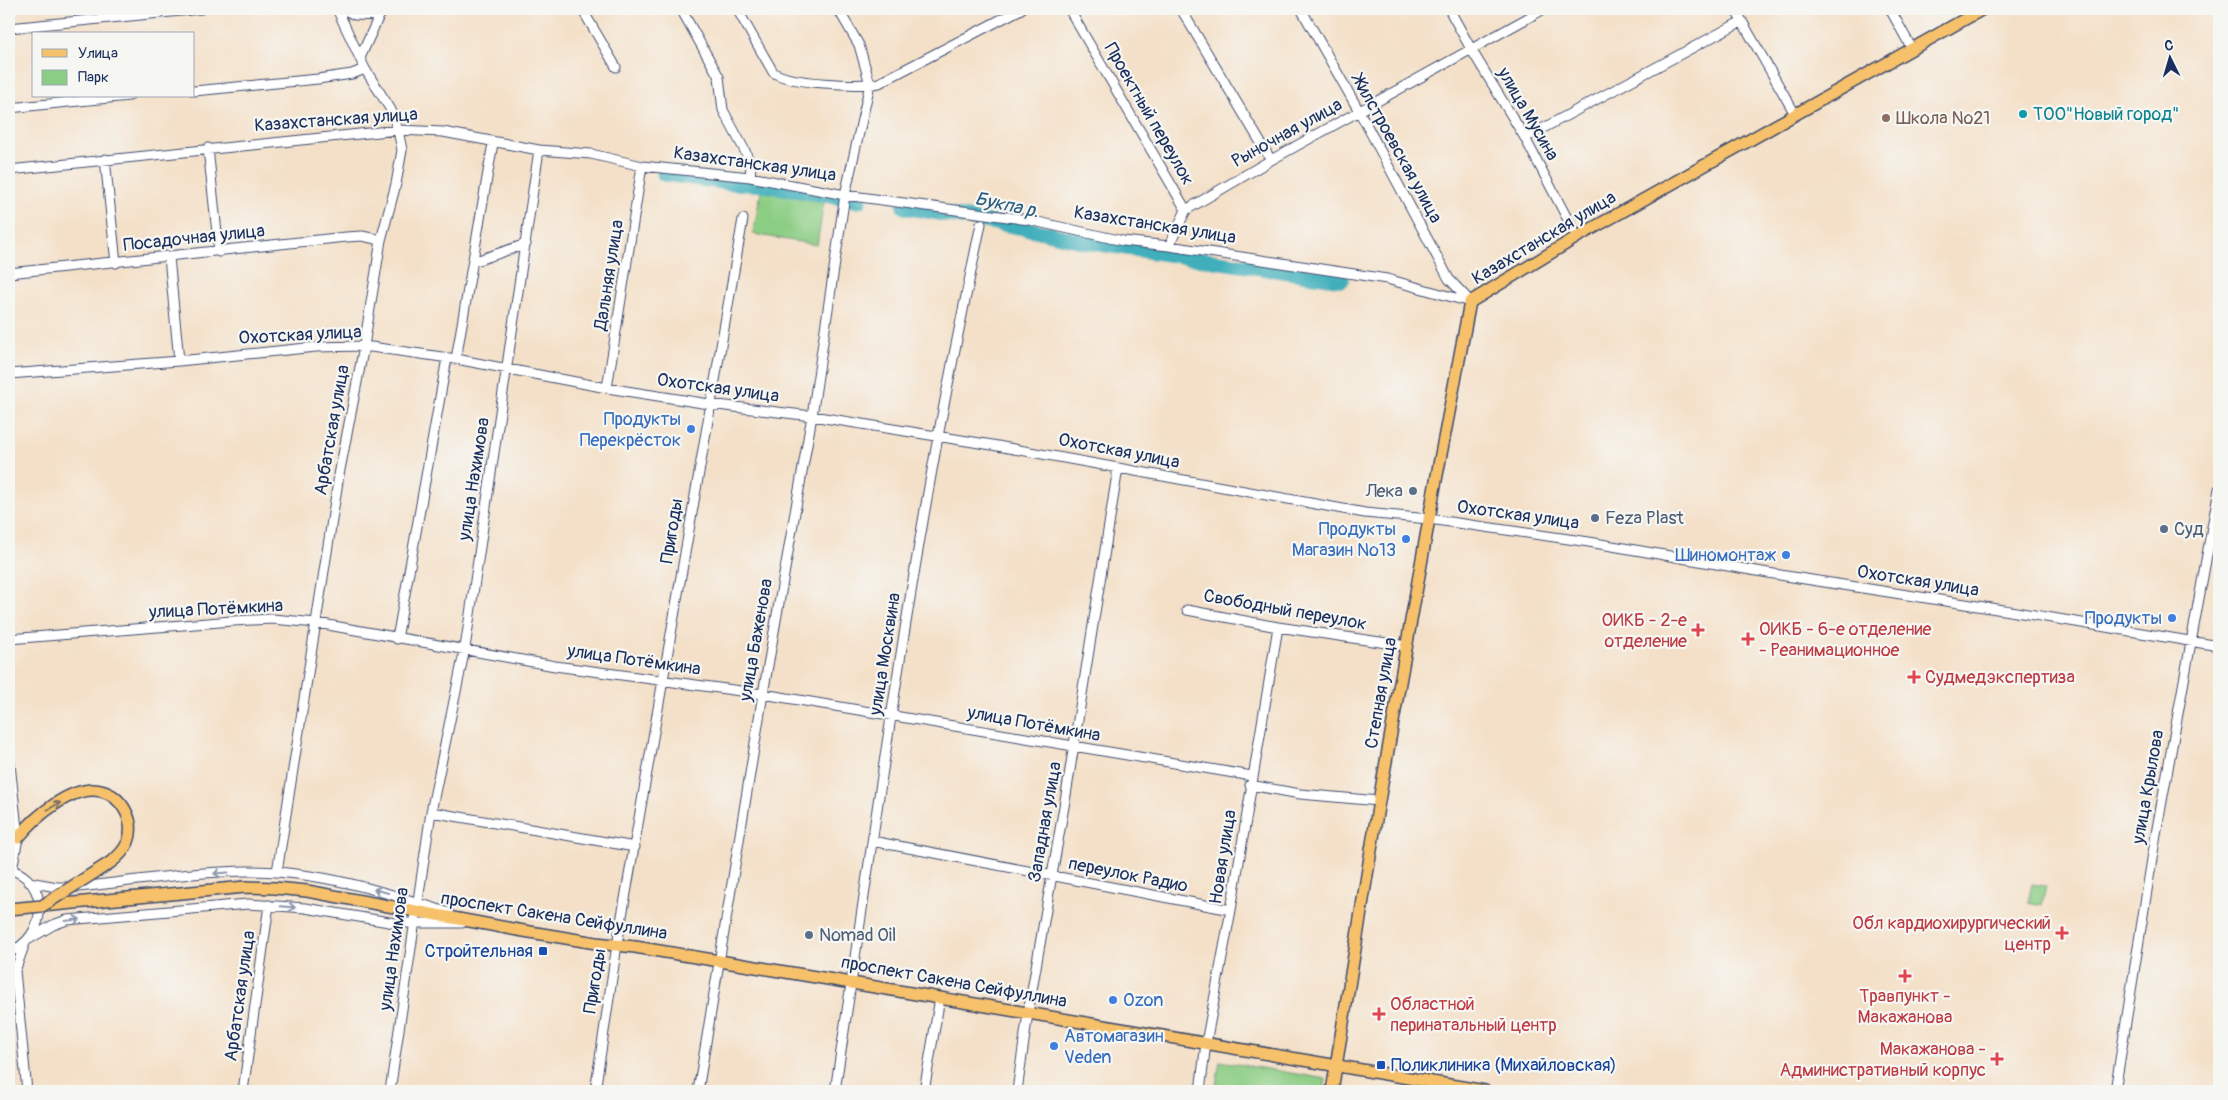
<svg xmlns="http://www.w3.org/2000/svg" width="2228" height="1100" viewBox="0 0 2228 1100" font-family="Pangolin,sans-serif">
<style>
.green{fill:#8ccd84;stroke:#547e71}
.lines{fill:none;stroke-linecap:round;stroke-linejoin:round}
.river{stroke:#3fafbb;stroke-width:15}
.minor-casing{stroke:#3c4a6e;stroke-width:11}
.major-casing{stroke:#3c4a6e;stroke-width:14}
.minor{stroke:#fff;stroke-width:9}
.major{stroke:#f6c16b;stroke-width:11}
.major-bridge-casing{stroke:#3c4a6e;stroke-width:14;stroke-linecap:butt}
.major-bridge{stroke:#f6c16b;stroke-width:11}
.oneway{stroke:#7e7164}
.oneway2{stroke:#8d97ae}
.culture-dot{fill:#0f9aa8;stroke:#f6f6f2;stroke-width:2}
.education-dot{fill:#8d6e63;stroke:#f6f6f2;stroke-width:2}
.shop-dot{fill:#3f7fe0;stroke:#f6f6f2;stroke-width:2}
.service-dot{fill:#5c6f8a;stroke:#f6f6f2;stroke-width:2}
.health-dot{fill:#e0444e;stroke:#f6f6f2;stroke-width:2}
.transit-dot{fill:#1a4fb4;stroke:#f6f6f2;stroke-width:2}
.labels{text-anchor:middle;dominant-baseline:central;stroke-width:4.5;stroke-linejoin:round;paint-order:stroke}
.street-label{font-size:18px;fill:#1b2f5e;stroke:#f6f6f2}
.culture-label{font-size:18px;fill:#0d838f;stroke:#f6f6f2;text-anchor:start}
.education-label{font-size:18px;fill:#785e54;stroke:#f6f6f2;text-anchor:start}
.shop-label{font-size:18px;fill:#366cbe;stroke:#f6f6f2;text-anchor:end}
.service-label{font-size:18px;fill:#4e5e75;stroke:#f6f6f2;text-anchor:start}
.health-label{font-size:18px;fill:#be3a42;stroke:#f6f6f2;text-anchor:end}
.transit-label{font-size:18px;fill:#164399;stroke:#f6f6f2;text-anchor:end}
.water-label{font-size:19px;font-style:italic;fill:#285c7f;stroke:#f6f6f2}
</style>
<rect width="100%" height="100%" fill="#f6f6f2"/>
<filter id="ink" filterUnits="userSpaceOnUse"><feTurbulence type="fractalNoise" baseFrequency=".02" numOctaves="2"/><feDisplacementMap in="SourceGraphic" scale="10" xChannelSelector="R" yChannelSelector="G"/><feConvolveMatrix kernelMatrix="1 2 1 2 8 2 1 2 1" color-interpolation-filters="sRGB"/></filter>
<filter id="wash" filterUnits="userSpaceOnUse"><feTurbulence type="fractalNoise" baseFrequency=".0096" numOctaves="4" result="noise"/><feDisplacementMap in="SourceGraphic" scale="20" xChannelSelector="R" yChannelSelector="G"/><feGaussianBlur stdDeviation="1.12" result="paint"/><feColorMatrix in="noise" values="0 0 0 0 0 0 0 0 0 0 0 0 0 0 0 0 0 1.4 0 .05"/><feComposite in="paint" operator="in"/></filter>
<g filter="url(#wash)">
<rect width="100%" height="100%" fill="#f4e0c8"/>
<path class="green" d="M761 191 824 202 817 245 753 234Z
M2032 884 2046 886 2042 905 2028 902Z
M1220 1061 1326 1079 1324 1091H1215Z"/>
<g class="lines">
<path class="river" d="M664 174 730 183 766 185 859 201
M904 207 1030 229 1085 242 1342 280"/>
</g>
</g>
<g filter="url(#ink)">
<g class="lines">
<defs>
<path id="minor" d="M343 9 355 15 379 16 386 9
M582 9 616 67
M681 9 719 77 723 110 745 151 751 166 750 177
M737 9 773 72C788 84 859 86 879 83L1021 9
M1069 9 1186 210
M1181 9 1271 160
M1301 9 1359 111 1449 279 1470 301
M1449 9 1471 49 1525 138 1577 237
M1735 9 1795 114
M1890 9 1912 49
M9 28 201 9
M360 58 379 16
M194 91 318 79 352 74 365 69
M9 108 129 96
M1525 138 1742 21
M208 148 219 252
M105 159 116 263
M9 170 398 130 443 132 539 150 591 154 642 166 750 177 845 195 1029 220 1123 241 1169 246 1387 279 1470 302
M1169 246 1186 210 1271 160 1544 9
M169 257 179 361
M473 262 526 244
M9 273 346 237 362 236 381 240
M456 359 493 143
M9 374 179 361 316 347 364 346 456 359 607 388 709 404 812 416 992 445 1365 513 1429 519 1589 542 1786 576 2016 612 2219 646
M607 388 642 166
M1187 610 1278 627 1407 646
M9 639 232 621 272 619 317 623 555 666 763 694 1252 776
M397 639 447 358
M9 755 18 838 12 870
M1250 785 1300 794 1379 801
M431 812 635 847
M872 841 1231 910
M9 869C51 880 48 938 9 952
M277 872 339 475 364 346 381 240 396 184 402 150 398 130 391 110 365 69 337 9
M29 882 57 887H79C134 881 190 872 245 871 315 870 384 891 449 913
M29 939 53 925 67 920 248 904 305 908 395 923H462
M25 943 15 971 27 1091
M243 1091 269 905
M390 1091 431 812 465 648 539 150
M595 1091 617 945 743 219
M698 1091 763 694 812 416 845 195 870 84 859 45 838 9
M835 1091C868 873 898 654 938 437 951 366 966 295 981 224
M924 1091 940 998
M1017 1091 1028 1013 1066 795 1118 468
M1200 1091 1206 1043 1231 910 1278 627
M2115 1091 2156 834 2219 489"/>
<path id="major" d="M18 838C34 818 72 784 101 791 122 796 136 821 128 842 124 851 118 857 111 862
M42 906 245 887 275 888 307 891 518 930 596 943 635 947 834 980 1485 1091
M1332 1091 1379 801 1434 491 1470 302 1577 237 1983 9"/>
</defs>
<use href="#minor" class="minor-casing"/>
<use href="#major" class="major-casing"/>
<use href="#minor" class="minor"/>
<use href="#major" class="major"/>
<defs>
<path id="major-bridge" d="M9 909 42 906 111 862"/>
</defs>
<use href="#major-bridge" class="major-bridge-casing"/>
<use href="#major-bridge" class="major-bridge"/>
</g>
<defs><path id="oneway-shaft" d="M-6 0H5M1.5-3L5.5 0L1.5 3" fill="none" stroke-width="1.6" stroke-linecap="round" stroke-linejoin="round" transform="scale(1.25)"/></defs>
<use class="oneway" href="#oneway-shaft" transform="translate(54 806) rotate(-30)"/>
<g class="oneway2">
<use href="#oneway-shaft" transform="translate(221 873) rotate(176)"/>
<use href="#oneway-shaft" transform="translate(381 891) rotate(-165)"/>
<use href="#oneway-shaft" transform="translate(288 907) rotate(5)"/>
<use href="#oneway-shaft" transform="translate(73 920) rotate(-7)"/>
</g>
</g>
<circle class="culture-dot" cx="2023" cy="114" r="5"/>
<circle class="education-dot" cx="1886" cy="118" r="5"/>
<g class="shop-dot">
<circle cx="691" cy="429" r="5"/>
<circle cx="1406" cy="539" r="5"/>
<circle cx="1786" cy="555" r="5"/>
<circle cx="2172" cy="618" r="5"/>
<circle cx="1113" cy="1000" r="5"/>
<circle cx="1054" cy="1046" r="5"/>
</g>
<g class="service-dot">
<circle cx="1413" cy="491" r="5"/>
<circle cx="1595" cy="518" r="5"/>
<circle cx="2164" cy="529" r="5"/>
<circle cx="809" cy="935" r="5"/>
</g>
<g class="health-dot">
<path d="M1695.5 622.5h5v5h5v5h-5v5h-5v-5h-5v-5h5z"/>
<path d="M1745.5 631.5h5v5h5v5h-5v5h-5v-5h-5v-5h5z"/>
<path d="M1911.5 669.5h5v5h5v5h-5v5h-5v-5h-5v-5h5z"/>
<path d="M2059.5 925.5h5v5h5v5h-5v5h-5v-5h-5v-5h5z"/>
<path d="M1902.5 968.5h5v5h5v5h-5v5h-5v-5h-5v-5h5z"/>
<path d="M1376.5 1006.5h5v5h5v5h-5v5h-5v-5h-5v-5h5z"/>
<path d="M1994.5 1051.5h5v5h5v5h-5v5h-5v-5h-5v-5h5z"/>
</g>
<g class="transit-dot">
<rect x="538" y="946" width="10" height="10" rx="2.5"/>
<rect x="1376" y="1060" width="10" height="10" rx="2.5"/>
</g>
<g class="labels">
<g class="street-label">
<text transform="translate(1149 114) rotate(60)">Проектный переулок</text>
<text transform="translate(1528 114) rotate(60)">улица Мусина</text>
<text transform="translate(336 120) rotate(-4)">Казахстанская улица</text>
<text transform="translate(1287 133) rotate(-29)">Рыночная улица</text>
<text transform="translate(1397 149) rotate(61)">Жилстроевская улица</text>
<text transform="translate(755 164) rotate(8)">Казахстанская улица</text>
<text transform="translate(1155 225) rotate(9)">Казахстанская улица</text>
<text transform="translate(194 238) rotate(-6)">Посадочная улица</text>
<text transform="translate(1544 238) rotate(-31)">Казахстанская улица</text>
<text transform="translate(609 275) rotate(-81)">Дальняя улица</text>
<text transform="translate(300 335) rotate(-3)">Охотская улица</text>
<text transform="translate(718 388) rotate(8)">Охотская улица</text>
<text transform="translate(332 430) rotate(-80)">Арбатская улица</text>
<text transform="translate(1119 451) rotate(11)">Охотская улица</text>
<text transform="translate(474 479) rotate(-81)">улица Нахимова</text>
<text transform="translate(1518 515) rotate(8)">Охотская улица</text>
<text transform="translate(672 531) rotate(-81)">Пригоды</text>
<text transform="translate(1918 581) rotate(9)">Охотская улица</text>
<text transform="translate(216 609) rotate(-3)">улица Потёмкина</text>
<text transform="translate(1285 610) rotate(10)">Свободный переулок</text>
<text transform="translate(756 640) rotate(-80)">улица Баженова</text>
<text transform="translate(885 654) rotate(-81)">улица Москвина</text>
<text transform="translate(634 660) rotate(8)">улица Потёмкина</text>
<text transform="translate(1381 693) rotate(-80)">Степная улица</text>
<text transform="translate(1034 724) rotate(10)">улица Потёмкина</text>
<text transform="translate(2148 787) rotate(-80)">улица Крылова</text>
<text transform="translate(1045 822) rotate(-80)">Западная улица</text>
<text transform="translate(1223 857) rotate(-81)">Новая улица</text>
<text transform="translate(1128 875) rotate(11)">переулок Радио</text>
<text transform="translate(554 916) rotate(9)">проспект Сакена Сейфуллина</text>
<text transform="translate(394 949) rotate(-82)">улица Нахимова</text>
<text transform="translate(595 981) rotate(-81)">Пригоды</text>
<text transform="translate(954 982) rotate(10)">проспект Сакена Сейфуллина</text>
<text transform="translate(240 996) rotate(-82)">Арбатская улица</text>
</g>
<g class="culture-label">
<text x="2033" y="114">ТОО"Новый город"</text>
</g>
<g class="education-label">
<text x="1896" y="118">Школа №21</text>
</g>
<g class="shop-label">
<text x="681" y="419">Продукты<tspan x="681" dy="21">Перекрёсток</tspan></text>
<text x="1396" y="529">Продукты<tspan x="1396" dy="21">Магазин №13</tspan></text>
<text x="1776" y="555">Шиномонтаж</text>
<text x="2162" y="618">Продукты</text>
<text x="1123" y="1000" text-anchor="start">Ozon</text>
<text x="1064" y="1036" text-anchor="start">Автомагазин<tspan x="1064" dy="21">Veden</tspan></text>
</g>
<g class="service-label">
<text x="1403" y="491" text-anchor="end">Лека</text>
<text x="1605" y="518">Feza Plast</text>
<text x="2174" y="529">Суд</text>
<text x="819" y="935">Nomad Oil</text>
</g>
<g class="health-label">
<text x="1687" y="620">ОИКБ - 2-е<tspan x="1687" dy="21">отделение</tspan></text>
<text x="1759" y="629" text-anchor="start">ОИКБ - 6-е отделение<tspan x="1759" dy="21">- Реанимационное</tspan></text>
<text x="1925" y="677" text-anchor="start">Судмедэкспертиза</text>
<text x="2051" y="923">Обл кардиохирургический<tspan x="2051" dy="21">центр</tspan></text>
<text x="1905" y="996" text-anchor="middle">Травпункт -<tspan x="1905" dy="21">Макажанова</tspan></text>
<text x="1390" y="1004" text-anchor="start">Областной<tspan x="1390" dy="21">перинатальный центр</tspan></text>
<text x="1986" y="1049">Макажанова -<tspan x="1986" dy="21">Административный корпус</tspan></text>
</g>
<g class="transit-label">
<text x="533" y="951">Стройтельная</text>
<text x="1391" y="1065" text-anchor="start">Поликлиника (Михайловская)</text>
</g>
<g class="water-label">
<text transform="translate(1007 205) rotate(12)">Букпа р.</text>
</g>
</g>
<rect width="2228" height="1100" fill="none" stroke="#f6f6f2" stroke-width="30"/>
<rect x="32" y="32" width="162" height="65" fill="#f6f6f2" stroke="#9ea6b7"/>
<rect x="42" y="49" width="25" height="8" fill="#f6c16b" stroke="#9ea6b7"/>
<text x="78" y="58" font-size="15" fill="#1b2f5e">Улица</text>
<rect x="42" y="70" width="25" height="15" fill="#8ccd84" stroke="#9ea6b7"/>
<text x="78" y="82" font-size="15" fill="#1b2f5e">Парк</text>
<g transform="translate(2170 58) rotate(355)" stroke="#f6f6f2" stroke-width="4" paint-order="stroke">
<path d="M0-4L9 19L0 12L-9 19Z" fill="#1b2f5e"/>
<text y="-8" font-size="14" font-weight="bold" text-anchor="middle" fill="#1b2f5e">С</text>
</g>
</svg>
